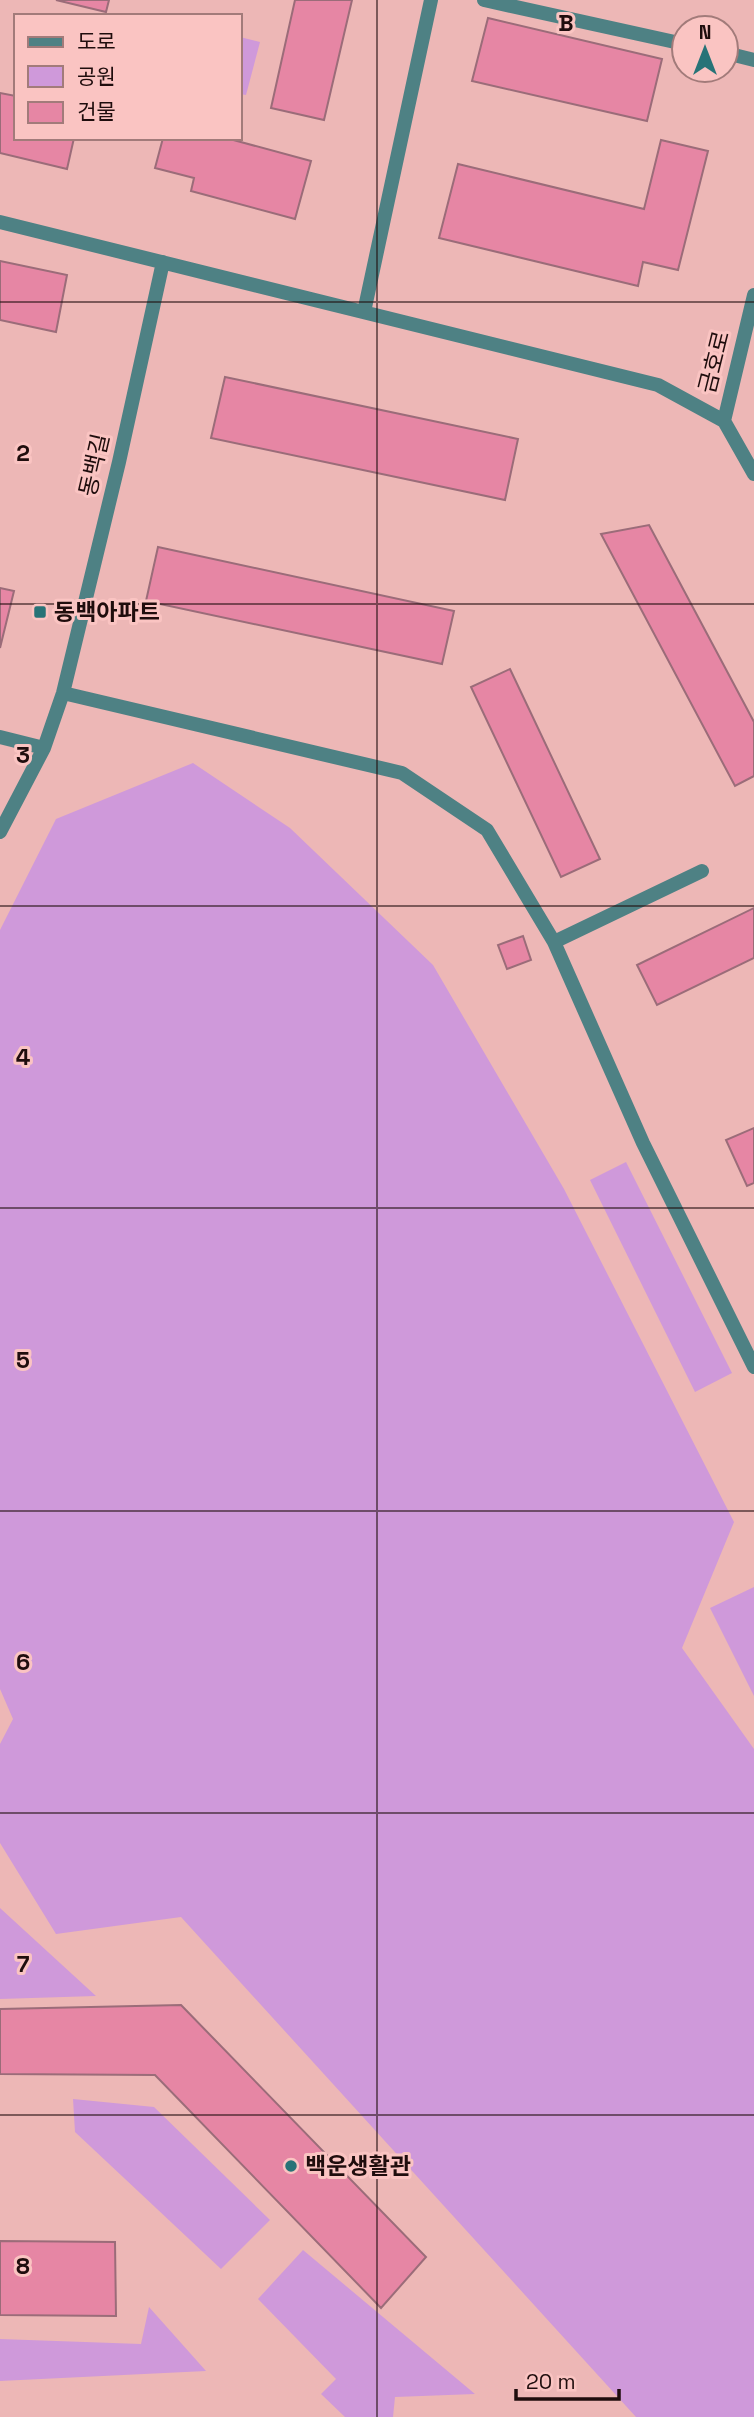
<svg xmlns="http://www.w3.org/2000/svg" width="754" height="2417" viewBox="0 0 754 2417" font-family="'Space Grotesk','Noto Sans KR',sans-serif">
<style>
.green{fill:#cf99da}
.building{fill:#e686a4;stroke:#9b6c79;stroke-width:2}
.lines{fill:none;stroke-linecap:round;stroke-linejoin:round}
.minor{stroke:#4e8184;stroke-width:14}
.grid{fill:none;stroke:#1f0d0d;stroke-width:2;stroke-opacity:0.55}
.poi-dot{fill:#287377;stroke:#fac4c2;stroke-width:2.5}
.labels{text-anchor:middle;dominant-baseline:central;stroke-width:6;stroke-linejoin:round;paint-order:stroke}
.street-label{font-size:23px;fill:#1f0d0d;stroke:#fac4c2}
.poi-label{font-size:23px;font-weight:bold;fill:#1f0d0d;stroke:#fac4c2;text-anchor:start}
.grid-label{font-size:23px;text-anchor:middle;font-weight:bold;fill:#1f0d0d;stroke:#fac4c2;stroke-width:6;stroke-linejoin:round;paint-order:stroke}
</style>
<rect width="100%" height="100%" fill="#edb7b6"/>
<path class="green" d="M240 37 260 42 246 95 240 94Z
M193 763 290 828 433 965 564 1189 734 1522 682 1648 754 1749V2417H636L181 1917 56 1934 0 1843V1744L13 1719 0 1689V930L56 819Z
M626 1162 732 1373 695 1392 590 1180Z
M754 1587V1696L710 1608Z
M0 1908 96 1996 0 1999Z
M73 2099 154 2107 270 2220 221 2269 75 2132Z
M303 2250 475 2394 395 2397 393 2417H345L321 2394 336 2379 258 2299Z
M149 2307 206 2371 0 2381V2339L141 2344Z"/>
<path class="building" d="M56 0H109L106 12Z
M295 0H352L324 120 271 108Z
M488 18 662 59 647 121 472 81Z
M0 93 16 96V138H74L67 169 0 153Z
M163 138H226L311 161 295 219 191 191 194 178 155 168Z
M661 140 708 151 678 270 643 262 638 286 439 238 458 164 644 209Z
M0 261 67 275 56 332 0 320Z
M225 377 518 439 505 500 211 438Z
M649 525 754 722V776L735 786 601 534Z
M158 547 454 611 442 664 146 601Z
M0 588 14 591 0 648Z
M510 669 600 859 561 877 471 687Z
M754 908V958L657 1005 637 965Z
M523 936 531 960 507 969 498 945Z
M754 1128V1183L747 1186 726 1140Z
M181 2005 426 2257 381 2308 155 2075 0 2074V2009Z
M0 2241 115 2242 116 2316 0 2315Z"/>
<g class="lines">
<path class="minor" d="M484 0 684 44
M726 53 754 60
M0 222 658 385 724 421
M754 295 724 421 754 474
M364 312 431 0
M63 693 402 773 487 830 554 942 702 871
M0 737 44 748
M0 832 44 748 63 693 119 462 163 262
M554 942 643 1143 754 1367"/>
</g>
<path class="grid" d="M377 0V2417M0 302H754M0 604H754M0 906H754M0 1208H754M0 1511H754M0 1813H754M0 2115H754"/>
<g class="poi-dot">
<rect x="33" y="605" width="14" height="14" rx="3.5"/>
<circle cx="291" cy="2166" r="7"/>
</g>
<g class="labels">
<g class="street-label">
<text transform="translate(714 362) rotate(-76)">금호로</text>
<text transform="translate(94 465) rotate(-77)">동백길</text>
</g>
<g class="poi-label">
<text x="54" y="612">동백아파트</text>
<text x="305" y="2166">백운생활관</text>
</g>
</g>
<g class="grid-label">
<text x="566" y="31">B</text>
<text x="23" y="461">2</text>
<text x="23" y="763">3</text>
<text x="23" y="1065">4</text>
<text x="23" y="1368">5</text>
<text x="23" y="1670">6</text>
<text x="23" y="1972">7</text>
<text x="23" y="2274">8</text>
</g>
<rect x="14" y="14" width="228" height="126" fill="#fac4c2" stroke="#a27b7a" stroke-width="2"/>
<rect x="28" y="37" width="35" height="10" fill="#4e8184" stroke="#a27b7a" stroke-width="2"/>
<text x="77" y="49" font-size="21" fill="#1f0d0d">도로</text>
<rect x="28" y="66" width="35" height="21" fill="#cf99da" stroke="#a27b7a" stroke-width="2"/>
<text x="77" y="84" font-size="21" fill="#1f0d0d">공원</text>
<rect x="28" y="102" width="35" height="21" fill="#e686a4" stroke="#a27b7a" stroke-width="2"/>
<text x="77" y="119" font-size="21" fill="#1f0d0d">건물</text>
<g transform="translate(705 49)"><circle r="33" fill="#fac4c2" stroke="#a27b7a" stroke-width="2"/>
<path d="M0-5L12 26L0 18L-12 26Z" fill="#287377"/>
<text y="-10" font-size="19" font-weight="bold" text-anchor="middle" fill="#1f0d0d">N</text>
</g>
<path d="M516 2389v10h103v-10" fill="none" stroke="#1f0d0d" stroke-width="3.5"/>
<text x="526" y="2389" font-size="21" fill="#1f0d0d" stroke="#fac4c2" stroke-width="5" paint-order="stroke">20 m</text>
</svg>
